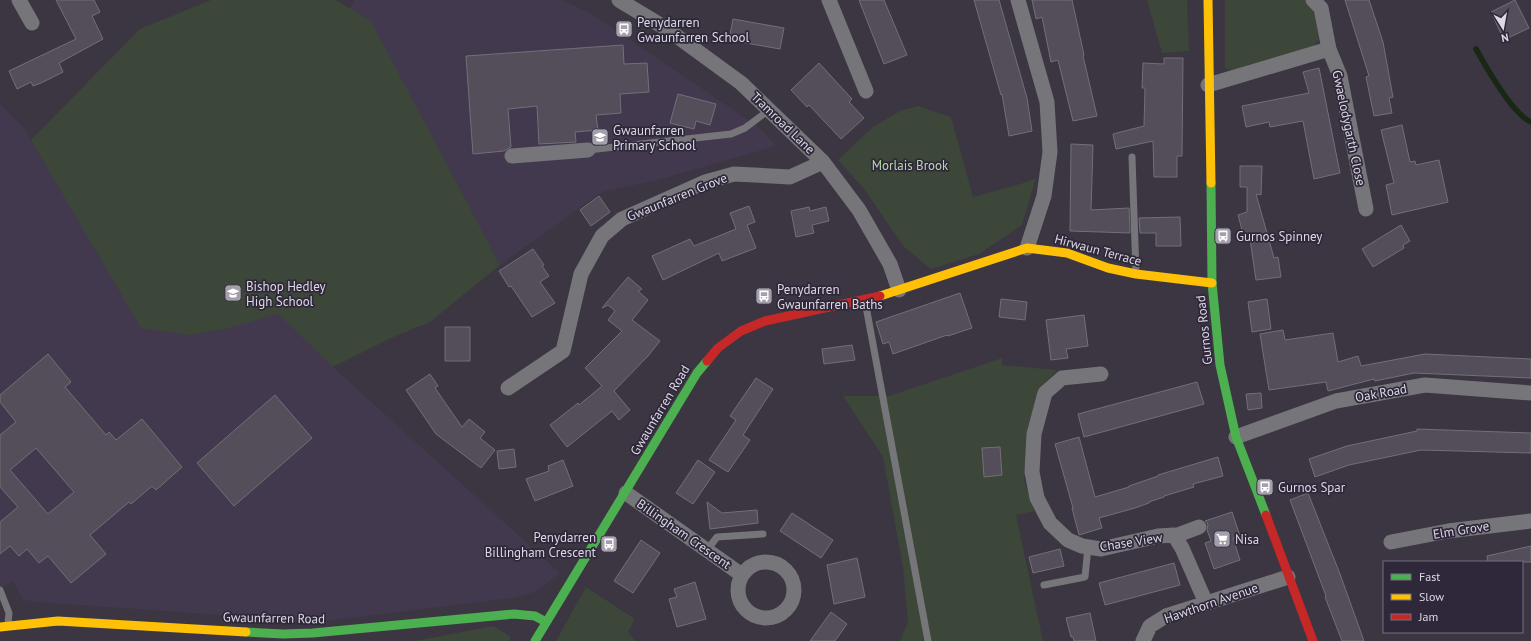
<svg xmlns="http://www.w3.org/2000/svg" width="1531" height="641" viewBox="0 0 1531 641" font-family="'PT Sans',sans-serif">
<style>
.built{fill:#42394f}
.green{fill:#3c4639}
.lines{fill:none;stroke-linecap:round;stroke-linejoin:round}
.stream{stroke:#192814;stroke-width:5.5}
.building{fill:#534e59;stroke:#736f79;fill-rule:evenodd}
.lane{stroke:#767579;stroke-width:7}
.street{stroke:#767579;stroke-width:15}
.fast{stroke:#4caf50;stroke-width:9}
.slow{stroke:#ffc107;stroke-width:9}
.jam{stroke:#c62828;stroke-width:9}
.labels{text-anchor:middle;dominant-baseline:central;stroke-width:3.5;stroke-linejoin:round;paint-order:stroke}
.poi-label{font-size:13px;fill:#dcd8e4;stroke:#2f283a;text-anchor:start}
.street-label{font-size:13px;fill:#dcd8e4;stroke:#2f283a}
.park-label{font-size:13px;fill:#b4daa9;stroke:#2f283a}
</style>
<rect width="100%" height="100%" fill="#3b3641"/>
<path class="built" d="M211 0H336L350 9 354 0H562L590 13 760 128 776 146 658 180 602 192 500 265 430 322 391 338 333 367 560 573 535 592 513 598 319 622 38 602 23 600 13 582 0 588V104L25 129 31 140 140 29Z"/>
<path class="green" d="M211 0H336L371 21 500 265 430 322 391 338 333 367 278 314 225 329 189 335 141 328 31 140 140 29Z
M1147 0H1187L1189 51 1162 53Z
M1225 0H1306L1314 9 1320 38 1314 46 1236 72 1225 68Z
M918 106 951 117 973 197 1027 182 1036 178 1022 225 979 254 931 269 904 247 864 189 838 160 873 127 900 111Z
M1002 358V365L1057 370 1041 388 1028 426 1024 480 1034 511 1016 515 1043 641H900L908 622 903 567 883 457 843 396H889Z
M586 587 635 619 628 632 635 641H556Z
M493 626 510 636V641H415Z"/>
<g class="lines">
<path class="stream" d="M1476 49C1486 67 1512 114 1531 122"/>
</g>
<path class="building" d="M56 0H94L100 12 92 16 103 39 59 63 63 72 41 83 33 86 31 82 17 89 9 71 76 39Z
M859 0H884L907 55 884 64Z
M974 0H999L1027 98 1032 131 1009 136 1002 94 1001 95Z
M1032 0H1072L1084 55 1083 56 1097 116 1073 121 1058 60 1051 62 1042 17 1036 19Z
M1345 0H1369L1383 42 1393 97 1389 98 1392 113 1374 116 1366 77 1369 76Z
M1515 0 1529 28 1504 40 1491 12Z
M733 19 784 28 780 49 729 40Z
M623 45 624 64 647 63 649 92 620 94 621 113 596 115 598 130 575 132 576 142 539 144 537 106 508 109 511 147 504 151 473 154 466 56Z
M1164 58H1183L1182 156H1177V177H1154L1153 141 1116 149 1113 134 1144 126 1145 88H1142L1143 63 1164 64Z
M819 63 852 99 849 102 864 118 841 139 809 105 807 107 791 90Z
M1319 68 1340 173 1314 179 1303 121 1270 127 1269 122 1246 127 1242 106 1309 93 1303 72Z
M678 94 716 104 710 125 696 121 694 129 670 123Z
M1402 125 1410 162 1415 161 1416 165 1439 160 1448 202 1392 215 1386 185 1394 183 1381 130Z
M1071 144 1093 145 1091 210 1129 208 1130 233 1070 231Z
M1240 166H1262L1261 195 1256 194 1274 258 1278 257 1281 277 1256 280 1250 239 1245 241 1238 215 1247 212V187H1240Z
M599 196 610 212 591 226 580 210Z
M749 206 755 222 747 225 756 248 722 261 719 253 663 280 652 256 690 239 694 246 736 229 730 213Z
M809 207 810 211 826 207 829 221 812 225 814 233 796 237 791 211Z
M1180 217 1181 246H1156V233H1140L1139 218Z
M1401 225 1410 241 1403 245 1404 248 1373 267 1362 249Z
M533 249 544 265 542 266 549 276 540 282 555 303 532 317 511 286 509 287 499 271Z
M628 277 642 289 638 291 648 300 632 320 660 341 648 356 614 391 630 410 619 420 612 411 567 447 550 425 578 403 579 405 602 386 585 368 622 331 608 320 615 311 608 305 602 308Z
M960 293 972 328 948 336 947 335 893 354 889 342 883 344 876 322Z
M1001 299 1027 302 1025 320 999 317Z
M1267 299 1271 329 1252 332 1248 302Z
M1084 315 1088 346 1066 349 1068 358 1051 360 1046 320Z
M445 327H470V361H445Z
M1283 330 1285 340 1333 333 1338 362 1358 356 1361 366 1425 354 1531 359V378L1414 373 1375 381 1374 379 1328 391 1326 382 1269 390 1260 334Z
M852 345 855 360 824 364 822 349Z
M48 354 71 382 65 387 106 435 109 432 116 440 142 419 182 467 156 490 152 486 131 504 129 502 90 535 106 554 71 583 48 556 39 563 27 549 19 556 10 546 0 554V522L18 507 0 487V435L16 422 0 402V395ZM36 448 74 492 48 514 10 470Z
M430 374 438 386 435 388 462 427 469 419 485 432 480 438 495 450 481 468 436 434 406 390Z
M756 378 773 389 743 435 750 440 728 472 709 460 736 420 730 416Z
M1197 382 1204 404 1084 437 1078 414Z
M1261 393 1262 408 1248 410 1246 394Z
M275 395 312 438 234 506 197 463Z
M1417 429 1531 433V453L1421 450 1349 465 1315 477 1309 459 1347 446 1417 431Z
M1079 437 1095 497 1129 487V486L1158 476V475L1218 457 1223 476 1193 484 1194 487 1164 496V497L1149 502V503L1135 508 1099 518 1102 528 1079 535 1072 508H1073L1055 444Z
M1000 447 1002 475 984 477 982 448Z
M514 449 516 467 499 469 497 451Z
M563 460 573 486 535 501 526 479 549 471 548 466Z
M698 460 715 472 693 504 676 493Z
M1308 493 1340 574 1364 641H1342L1325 597 1326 596 1290 500Z
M707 502 722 513 757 510 758 523 710 529Z
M1232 512 1240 536 1233 538 1240 560 1214 569 1205 543 1211 541 1207 530 1208 524 1205 521Z
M792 513 833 540 821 558 780 531Z
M641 540 660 553 633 593 614 581Z
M1531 546V562H1488L1487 556Z
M1060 549 1064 566 1033 573 1029 557Z
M857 558 865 597 834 604 827 565Z
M1174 563 1180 585 1105 605 1099 583Z
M695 582 706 619 677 627 669 599 677 597 674 589Z
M831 612 847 624 835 641H810Z
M1090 613 1096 641H1074L1073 637H1071L1066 618Z"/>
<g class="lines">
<path class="lane" d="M588 150 731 134 745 128 769 110
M1132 157 1136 273
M865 301 928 641
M707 550 717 537 763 534
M1044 585 1085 577 1088 547
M0 590 9 613 8 624"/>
<path class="street" d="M19 0 32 23
M619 0 667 29 741 83 823 162 859 210 890 264 899 290
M829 0 866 91
M1018 0 1047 102 1050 152 1044 196 1027 248
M1313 0 1321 8 1329 49 1340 76 1366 209
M1208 85 1329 49
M512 156 588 150
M1101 374 1062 378 1045 393 1034 434 1032 472 1037 498 1050 523 1068 540 1082 546 1101 549 1158 536 1174 535 1182 548 1206 603
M508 388 563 351 581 274 602 236 622 219 705 182 734 174 790 177 823 162
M1236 437 1336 401 1425 385 1531 393
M626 493 742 575
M1175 536 1199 527
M1391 542 1448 531 1531 521
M738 590a28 28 0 1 1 56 0a28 28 0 1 1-56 0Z
M1143 641 1150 626 1166 616 1288 577"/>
<path class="fast" d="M1211 183 1212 283 1220 365 1236 437 1266 515
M246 632 283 634 313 633 514 614 535 616 546 622
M535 641 697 373 707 361"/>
<path class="slow" d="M1208 0 1211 183
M880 296 1027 248 1067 253 1108 268 1136 274 1212 283
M0 627 58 621 246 632"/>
<path class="jam" d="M707 361 718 348 741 331 765 321 880 296
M1266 515 1313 641"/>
</g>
<defs>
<symbol id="bus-square" viewBox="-11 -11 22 22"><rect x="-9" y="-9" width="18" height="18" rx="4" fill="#a49fab" stroke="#2f283a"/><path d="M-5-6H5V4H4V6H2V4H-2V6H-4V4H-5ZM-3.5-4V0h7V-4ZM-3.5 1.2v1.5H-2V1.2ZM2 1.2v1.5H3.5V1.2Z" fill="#fff"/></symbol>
<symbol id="school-square" viewBox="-11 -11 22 22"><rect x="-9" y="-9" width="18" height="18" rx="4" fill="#a49fab" stroke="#2f283a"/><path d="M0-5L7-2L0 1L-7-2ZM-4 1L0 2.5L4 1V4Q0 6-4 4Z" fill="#fff"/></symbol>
<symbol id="supermarket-square" viewBox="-11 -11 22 22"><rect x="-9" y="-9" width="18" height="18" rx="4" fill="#a49fab" stroke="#2f283a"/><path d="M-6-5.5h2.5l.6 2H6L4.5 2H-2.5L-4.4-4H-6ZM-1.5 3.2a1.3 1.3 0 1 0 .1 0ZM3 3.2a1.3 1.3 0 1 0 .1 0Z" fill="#fff"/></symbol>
</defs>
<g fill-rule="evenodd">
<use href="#bus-square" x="614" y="19" width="20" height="20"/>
<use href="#school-square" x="590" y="127" width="20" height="20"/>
<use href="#bus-square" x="1213" y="226" width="20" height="20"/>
<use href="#school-square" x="223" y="283" width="20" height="20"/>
<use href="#bus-square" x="754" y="286" width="20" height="20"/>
<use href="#bus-square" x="1255" y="477" width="20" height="20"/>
<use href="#supermarket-square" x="1212" y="529" width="20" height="20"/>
<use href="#bus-square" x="599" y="534" width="20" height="20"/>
</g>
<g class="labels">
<g class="poi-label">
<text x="637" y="22">Penydarren<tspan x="637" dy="15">Gwaunfarren School</tspan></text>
<text x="613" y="130">Gwaunfarren<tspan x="613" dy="15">Primary School</tspan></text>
<text x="1236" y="236">Gurnos Spinney</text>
<text x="246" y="286">Bishop Hedley<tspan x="246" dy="15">High School</tspan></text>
<text x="777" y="289">Penydarren<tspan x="777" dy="15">Gwaunfarren Baths</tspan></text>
<text x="1278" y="487">Gurnos Spar</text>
<text x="596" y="537" text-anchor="end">Penydarren<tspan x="596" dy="15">Billingham Crescent</tspan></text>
<text x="1235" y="539">Nisa</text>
</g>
<g class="street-label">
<text transform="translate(783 123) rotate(44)">Tramroad Lane</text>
<text transform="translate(1349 128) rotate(78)">Gwaelodygarth Close</text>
<text transform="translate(677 197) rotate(-22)">Gwaunfarren Grove</text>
<text transform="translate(1098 250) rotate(15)">Hirwaun Terrace</text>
<text transform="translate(1204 330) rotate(-96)">Gurnos Road</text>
<text transform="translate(1381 393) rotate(-10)">Oak Road</text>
<text transform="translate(660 410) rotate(-59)">Gwaunfarren Road</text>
<text transform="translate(1461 530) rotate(-9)">Elm Grove</text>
<text transform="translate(684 534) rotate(35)">Billingham Crescent</text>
<text transform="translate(1131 542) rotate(-9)">Chase View</text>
<text transform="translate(1211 603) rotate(-19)">Hawthorn Avenue</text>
<text transform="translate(274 618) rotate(1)">Gwaunfarren Road</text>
</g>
<g class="park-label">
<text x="910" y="165">Morlais Brook</text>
</g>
</g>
<rect x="1383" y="561" width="140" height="72" fill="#2f283a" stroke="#746e7e"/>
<rect x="1391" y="574" width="20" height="6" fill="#4caf50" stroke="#746e7e"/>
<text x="1419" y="581" font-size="12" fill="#dcd8e4">Fast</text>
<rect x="1391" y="594" width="20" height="6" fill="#ffc107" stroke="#746e7e"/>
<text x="1419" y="601" font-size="12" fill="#dcd8e4">Slow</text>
<rect x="1391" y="614" width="20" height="6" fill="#c62828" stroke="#746e7e"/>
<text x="1419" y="621" font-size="12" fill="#dcd8e4">Jam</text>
<g transform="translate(1503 28) rotate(169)" stroke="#2f283a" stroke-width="3" paint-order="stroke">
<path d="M0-3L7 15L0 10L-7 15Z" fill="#dcd8e4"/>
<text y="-6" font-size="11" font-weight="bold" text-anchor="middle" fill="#dcd8e4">N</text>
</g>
</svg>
